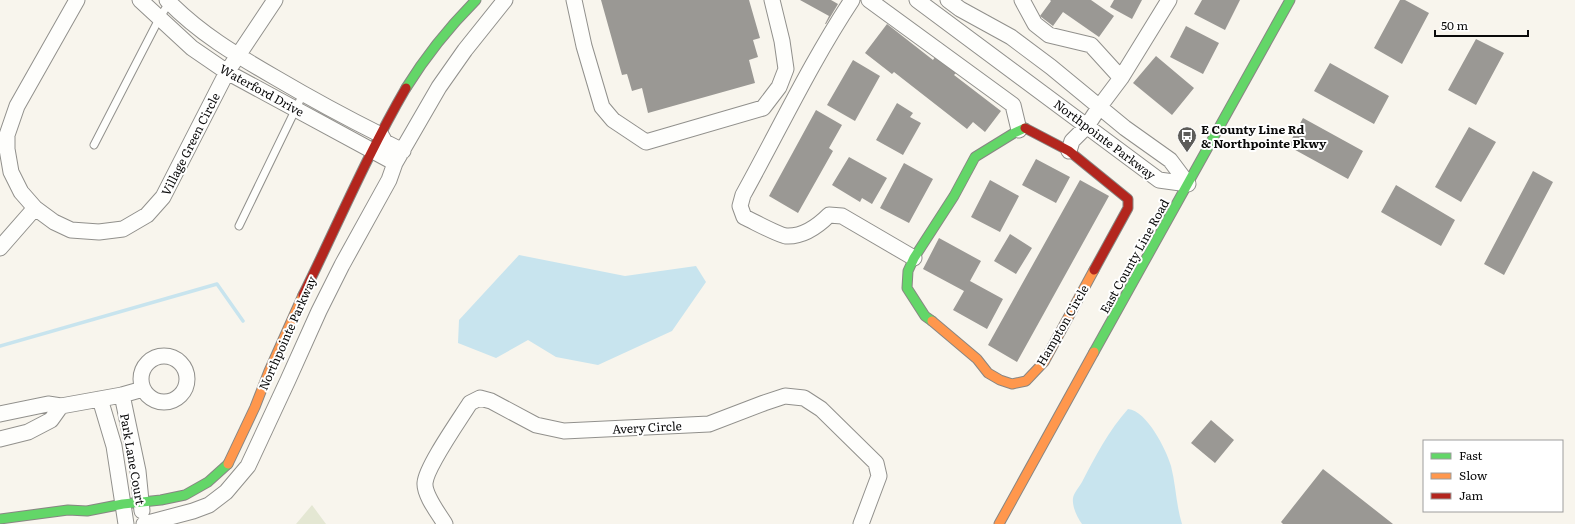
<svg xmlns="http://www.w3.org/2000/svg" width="1575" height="524" viewBox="0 0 1575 524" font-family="Literata,serif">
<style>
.cemetery{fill:#e4e7d3}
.water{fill:#c8e4ee}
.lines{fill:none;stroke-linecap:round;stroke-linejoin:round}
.stream{stroke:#c8e4ee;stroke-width:3.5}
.building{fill:#9a9894}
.lane-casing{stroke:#91908c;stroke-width:9}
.street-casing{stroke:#91908c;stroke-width:17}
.fast-casing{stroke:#888683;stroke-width:11}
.slow-casing{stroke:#888683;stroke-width:11}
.jam-casing{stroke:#888683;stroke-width:11}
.lane{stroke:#fefefc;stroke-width:7}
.street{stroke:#fefefc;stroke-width:15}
.fast{stroke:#63d668;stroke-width:9}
.slow{stroke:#ff974d;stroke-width:9}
.jam{stroke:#b3261e;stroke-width:9}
.labels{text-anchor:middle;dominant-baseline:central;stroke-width:4;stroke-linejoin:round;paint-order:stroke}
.street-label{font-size:12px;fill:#0a0a0a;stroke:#fff}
.poi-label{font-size:12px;font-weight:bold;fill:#0a0a0a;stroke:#fff;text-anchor:start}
</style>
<rect width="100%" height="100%" fill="#f8f5ed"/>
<path class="cemetery" d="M312 505 326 524H296Z"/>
<path class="water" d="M519 255 625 276 696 266 706 282 672 331 598 365 556 357 528 340 496 358 458 343 459 320Z
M1128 409C1147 411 1166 449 1171 466 1176 485 1176 505 1182 524H1082C1077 517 1072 507 1073 498 1074 493 1079 487 1082 482 1095 457 1109 430 1128 409Z"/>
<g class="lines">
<path class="stream" d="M0 346 217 284 243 321"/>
</g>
<path class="building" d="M601 0H749L760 38 753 40 758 57 749 60 755 83 648 113 642 88 632 91 627 74 622 75Z
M800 0H831L838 4 826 24H825L829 16Z
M1050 0H1091L1114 16 1099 37 1063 12 1053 26 1040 16 1051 1Z
M1114 0H1142L1132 19 1110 7Z
M1202 0H1240L1225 30 1194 14Z
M1400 0H1405L1429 13 1402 64 1374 48Z
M887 24 933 60 935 57 956 73 954 75 1001 111 985 132 973 122 967 129 894 72 892 74 865 53Z
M1186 26 1219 43 1203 74 1170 57Z
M1476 39 1504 53 1476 105 1448 90Z
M1156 56 1194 88 1172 115 1133 83Z
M853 60 880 76 855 121 827 105Z
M1330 63 1389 96 1374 124 1314 91Z
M897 103 913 113 910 117 921 123 903 155 876 140Z
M816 110 842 125 829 148 833 151 798 213 769 196Z
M1303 118 1363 151 1348 179 1288 146Z
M1469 127 1496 142 1461 202 1435 187Z
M849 157 887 178 872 204 862 198 860 202 832 185Z
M1036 159 1070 177 1056 203 1022 185Z
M904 163 933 179 909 223 880 208Z
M1533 171 1553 182 1504 275 1484 264Z
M990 180 1019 196 1000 232 971 217Z
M1080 180 1109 196 1017 362 988 345Z
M1396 185 1455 220 1441 246 1381 212Z
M1010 234 1032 248 1016 274 994 261Z
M939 238 981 261 970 281 1003 299 987 329 953 310 964 291 923 269Z
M1211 420 1234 440 1215 463 1191 443Z
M1323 469 1393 524H1283L1281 522Z"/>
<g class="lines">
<defs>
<path id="lane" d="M94 145 160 17 169 3
M239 226 303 94"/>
<path id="street" d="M77 0 17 106 7 135V149L11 172 21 192 35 208 54 222 71 230 99 232 123 229 147 215 163 197 227 72 275 0
M140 0 192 48 227 72 395 163
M167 0C199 33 236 55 276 78 310 98 345 117 381 135L385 142 403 151
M574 0 584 46 602 107 613 120 646 142 763 108 779 87 786 69 782 41 772 0
M852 0C811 62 779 130 743 195L740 206 744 217C753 221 778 235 786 236 803 237 818 226 829 215L842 216 914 258
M869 0 1013 105 1019 130
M917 0 1159 180 1188 184
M948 0 960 9 1011 37 1051 67 1125 128 1170 160 1188 184
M1022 0 1035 24 1049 35 1091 45 1121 78
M1069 151 1072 141 1087 126 1100 106 1121 78 1169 0
M0 248 35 208
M141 379a23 23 0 1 1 46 0a23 23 0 1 1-46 0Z
M122 395 138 471 142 511
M100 399 114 446 126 524
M0 414 48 404 61 406 122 395 143 389
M0 439 28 432 51 420 61 406
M144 524 193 511 209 505 226 492 248 466 288 380 319 311 342 265 389 180 395 163 439 87 465 50 505 0
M445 524C439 514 424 495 425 483 426 467 460 419 470 403L480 398 491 401 536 425 564 431 709 424 764 403 785 396 804 398 821 409 876 463 879 476 861 524"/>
<path id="fast" d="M406 88C427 54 448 28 476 0
M932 321 925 316 907 288 908 271 914 258 954 196 975 157 1014 133 1025 128
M1094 352 1290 0
M0 519 68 510 87 511 123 504 161 500 185 495 208 482 228 464"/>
<path id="slow" d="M932 321 977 359 988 373 1000 380 1012 384 1026 381 1044 362 1094 270
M228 464 255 407 269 371 303 295
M999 524 1094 352"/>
<path id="jam" d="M1025 128 1069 151 1128 199V208L1094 270
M303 295C337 226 367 155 406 88"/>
</defs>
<use href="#lane" class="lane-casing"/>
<use href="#street" class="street-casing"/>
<use href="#fast" class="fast-casing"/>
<use href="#slow" class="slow-casing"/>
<use href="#jam" class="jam-casing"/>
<use href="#lane" class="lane"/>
<use href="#street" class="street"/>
<use href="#fast" class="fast"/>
<use href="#slow" class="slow"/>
<use href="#jam" class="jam"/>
</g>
<defs>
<symbol id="bus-pin" viewBox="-11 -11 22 30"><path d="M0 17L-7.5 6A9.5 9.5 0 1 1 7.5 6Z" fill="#5d5c59" stroke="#fff"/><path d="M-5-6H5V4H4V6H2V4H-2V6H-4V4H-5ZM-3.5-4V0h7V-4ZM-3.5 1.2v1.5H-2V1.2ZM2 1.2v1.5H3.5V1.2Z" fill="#fff"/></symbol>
</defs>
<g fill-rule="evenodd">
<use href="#bus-pin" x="1176" y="125" width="22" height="30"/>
</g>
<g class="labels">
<g class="street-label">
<text transform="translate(262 90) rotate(29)">Waterford Drive</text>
<text transform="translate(1105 139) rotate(37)">Northpointe Parkway</text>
<text transform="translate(190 144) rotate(-63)">Village Green Circle</text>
<text transform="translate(1134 256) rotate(-61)">East County Line Road</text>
<text transform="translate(1062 325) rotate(-60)">Hampton Circle</text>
<text transform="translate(287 333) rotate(-66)">Northpointe Parkway</text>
<text transform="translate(647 427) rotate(-3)">Avery Circle</text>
<text transform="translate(133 459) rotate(80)">Park Lane Court</text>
</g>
<g class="poi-label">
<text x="1201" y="129">E County Line Rd<tspan x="1201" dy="14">&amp; Northpointe Pkwy</tspan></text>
</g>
</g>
<rect x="1423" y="440" width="140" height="72" fill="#ffffff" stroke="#9d9d9d"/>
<rect x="1431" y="453" width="20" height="6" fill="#63d668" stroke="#9d9d9d"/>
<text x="1459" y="460" font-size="12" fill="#0a0a0a">Fast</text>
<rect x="1431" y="473" width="20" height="6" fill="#ff974d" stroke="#9d9d9d"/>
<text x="1459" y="480" font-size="12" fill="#0a0a0a">Slow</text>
<rect x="1431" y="493" width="20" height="6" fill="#b3261e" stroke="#9d9d9d"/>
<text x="1459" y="500" font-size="12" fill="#0a0a0a">Jam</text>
<path d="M1435 30v6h93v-6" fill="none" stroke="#0a0a0a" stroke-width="2"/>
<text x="1441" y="30" font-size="12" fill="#0a0a0a" stroke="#ffffff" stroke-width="3" paint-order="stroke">50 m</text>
</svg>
